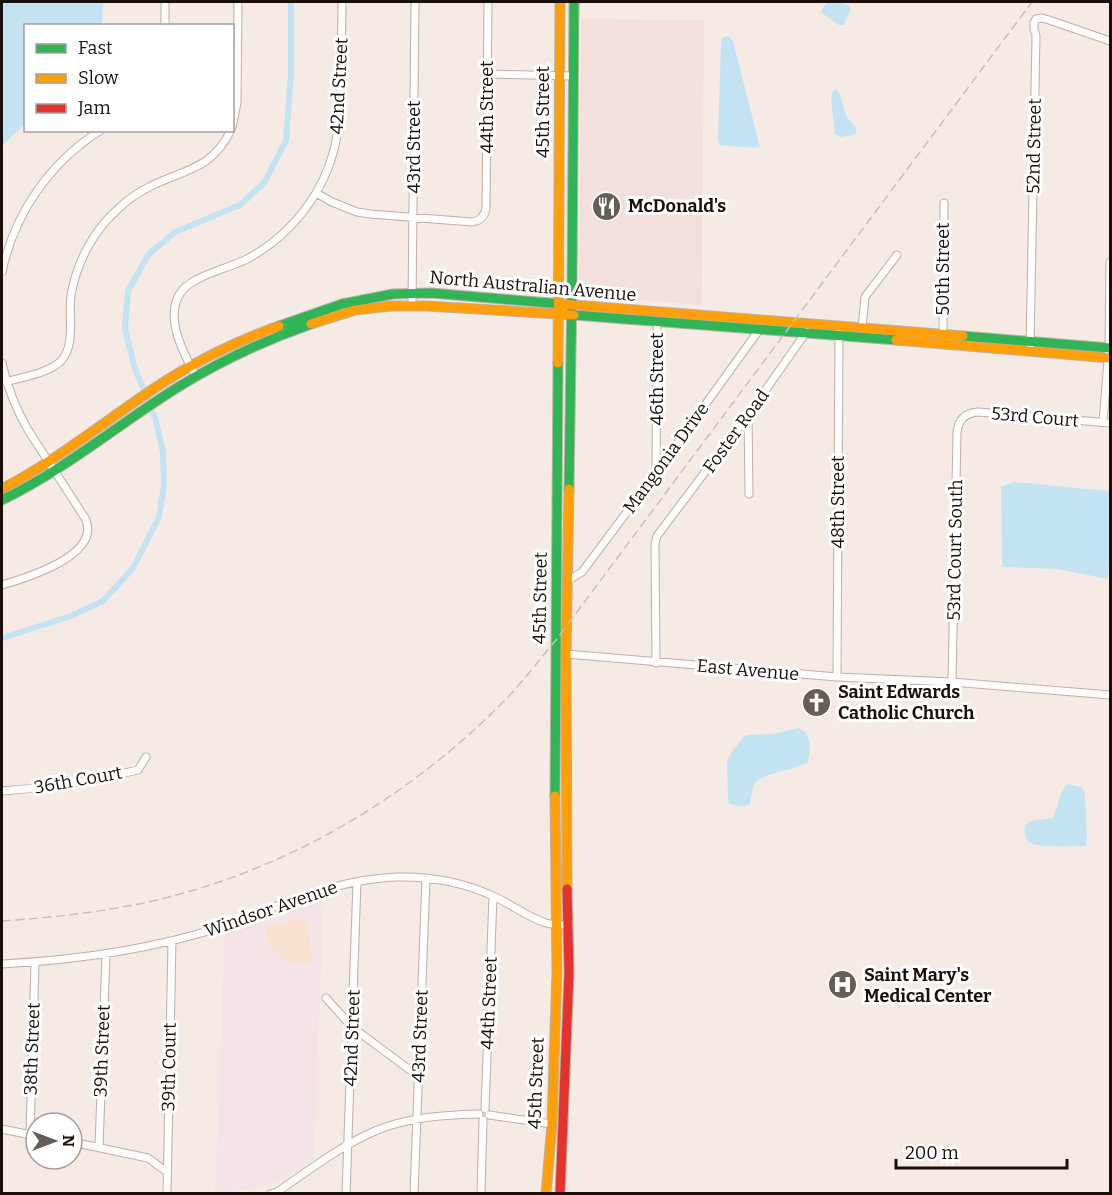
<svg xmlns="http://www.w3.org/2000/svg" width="1112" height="1195" viewBox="0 0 1112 1195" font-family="Bitter,serif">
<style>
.commercial{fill:#f3dfdc}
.education{fill:#f4e3e7}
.green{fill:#f9e1d0}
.water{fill:#c3e3f3}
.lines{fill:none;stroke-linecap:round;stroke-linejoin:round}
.canal{stroke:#c3e3f3;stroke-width:6}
.street-casing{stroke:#bbb1aa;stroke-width:9}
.fast-casing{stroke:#bbb1aa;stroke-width:11}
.slow-casing{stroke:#bbb1aa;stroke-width:11}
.jam-casing{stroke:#bbb1aa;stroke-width:11}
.street{stroke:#fefcfb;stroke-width:7}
.fast{stroke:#30b455;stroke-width:9}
.slow{stroke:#ff9f0a;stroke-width:9}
.jam{stroke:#e5322d;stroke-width:9}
.rail{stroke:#c3c0be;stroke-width:1.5;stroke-dasharray:9 4.5;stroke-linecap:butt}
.labels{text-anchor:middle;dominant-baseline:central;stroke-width:6;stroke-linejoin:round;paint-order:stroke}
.street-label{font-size:18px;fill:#1b1009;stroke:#fff}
.poi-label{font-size:18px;font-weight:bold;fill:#1b1009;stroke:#fff;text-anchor:start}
</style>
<rect width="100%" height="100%" fill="#f6ebe4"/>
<path class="commercial" d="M581 19 704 20 702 306 690 304 588 296 583 293 579 286Z"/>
<path class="education" d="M324 891 314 1159 288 1177 271 1184 252 1189 230 1192H215L225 929 245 924 294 902Z"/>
<path class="green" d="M303 918 307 921 312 964C285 965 269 956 265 928Z"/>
<path class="water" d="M2 2H103L102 25 26 26 25 124 2 146Z
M829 2H840L850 7 851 9 844 25H839L822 13V8Z
M726 36 730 37 733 41 760 147 753 148 720 145 718 140 721 43 722 38Z
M836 88C845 100 841 116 856 127V133L853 135 840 137 835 134 831 98 832 92Z
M1014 482 1110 491V541L1108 579 1057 569 1002 567 1001 487Z
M798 728C813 734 810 748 808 762 794 771 762 772 754 785 751 790 752 798 750 804 745 807 735 807 729 803L728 799 727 763 729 756 744 736 748 735 773 734Z
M1067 784C1076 786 1083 785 1085 794L1087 838 1086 846C1074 846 1040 848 1030 843 1024 839 1024 831 1025 825L1031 821 1053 818C1058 807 1059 793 1067 784Z"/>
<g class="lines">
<path class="canal" d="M2 638 71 616 103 601 133 568 159 517 164 485 163 452 156 421 134 366 125 328 128 291 148 255 175 232 240 205 264 183 286 141 291 74V2"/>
<defs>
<path id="street" d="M165 26V2
M487 74 574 76
M232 127 237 103 238 2
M316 193 332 202 357 212 370 214 472 222C480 221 485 216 486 208L488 2
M2 272C14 214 50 162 101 130
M412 305 415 2
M862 328 865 297 897 255
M943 335 944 203
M1030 346 1036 36 1034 29V23L1036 19 1042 18 1049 20 1110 41
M2 363C7 387 16 409 28 430L85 518C103 555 26 578 2 585
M196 376C180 348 156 300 196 280 212 271 231 267 247 259 275 244 299 221 316 193 340 153 341 115 341 70 341 47 342 24 342 2
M6 382C22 377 49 373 61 361 76 345 68 316 71 295 77 262 93 231 118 209 128 199 139 192 151 186 186 169 212 169 231 130
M748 416 749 494
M1103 422 1109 348 1110 262
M656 473 657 321
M567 581 582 572 656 473 759 330
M566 654 837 677 952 682 1110 695
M656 663 655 544 657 536 748 415 807 331
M837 677 839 332
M952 682 957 433C958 420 965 413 978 412L1110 423
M2 791C48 788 93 781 138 770L146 757
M2 964C76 960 150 950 221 927 240 921 258 913 276 906 315 891 354 879 396 877 429 876 463 882 493 896 511 904 527 917 546 923 553 925 561 925 569 925
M326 998 352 1027 418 1076
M485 1109 493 896
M489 1115 552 1124
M2 1129 36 1136
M30 1135 35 963
M72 1142 148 1158 167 1172
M99 1147 106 955
M167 1194 172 941
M270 1194 277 1192C308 1171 340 1146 375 1131 408 1117 444 1115 479 1114
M346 1194 357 882
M414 1194 426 878
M481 1194 483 1120"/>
<path id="fast" d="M574 315 896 340
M279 326 342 304 393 294 431 293 561 304
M963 336 1110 348
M569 489 572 282 574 2
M2 500C66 469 116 426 175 389 218 362 263 341 311 324
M555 796 558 363"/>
<path id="slow" d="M561 304 963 336
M311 324 355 310 391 306H427L574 315
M896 340 1110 358
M558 363 560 2
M2 489C61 458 111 416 167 380 202 358 240 340 279 326
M567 889 566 654 569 489
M546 1194 552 1124 557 972 555 796"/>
<path id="jam" d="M560 1194 569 973 567 889"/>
</defs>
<use href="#street" class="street-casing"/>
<use href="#fast" class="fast-casing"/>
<use href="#slow" class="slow-casing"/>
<use href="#jam" class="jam-casing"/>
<use href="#street" class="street"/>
<use href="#fast" class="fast"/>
<use href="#slow" class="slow"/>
<use href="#jam" class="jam"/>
<path class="rail" d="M2 921C44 918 86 914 128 906 269 880 403 804 503 702 522 683 539 660 556 640L1032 2"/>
</g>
<defs>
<symbol id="restaurant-disc" viewBox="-11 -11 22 22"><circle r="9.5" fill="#685d56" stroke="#fff"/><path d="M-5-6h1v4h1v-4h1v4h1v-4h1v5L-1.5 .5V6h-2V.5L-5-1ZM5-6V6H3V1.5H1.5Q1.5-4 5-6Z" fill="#fff"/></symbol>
<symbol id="church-disc" viewBox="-11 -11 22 22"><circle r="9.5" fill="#685d56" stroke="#fff"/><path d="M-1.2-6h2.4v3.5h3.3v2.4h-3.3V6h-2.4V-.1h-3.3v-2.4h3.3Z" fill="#fff"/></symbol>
<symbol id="hospital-disc" viewBox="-11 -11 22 22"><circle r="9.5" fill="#685d56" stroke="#fff"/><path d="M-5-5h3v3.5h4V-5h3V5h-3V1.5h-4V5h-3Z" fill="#fff"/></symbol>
</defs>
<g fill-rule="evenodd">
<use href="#restaurant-disc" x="590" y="190" width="33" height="33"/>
<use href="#church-disc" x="800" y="686" width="33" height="33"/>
<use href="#hospital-disc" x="826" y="968" width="33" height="33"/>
</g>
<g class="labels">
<g class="street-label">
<text transform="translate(339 86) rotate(-87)">42nd Street</text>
<text transform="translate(487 107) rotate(-90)">44th Street</text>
<text transform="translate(543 112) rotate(-90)">45th Street</text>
<text transform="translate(1034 146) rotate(-89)">52nd Street</text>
<text transform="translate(414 147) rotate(-90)">43rd Street</text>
<text transform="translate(943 269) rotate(-90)">50th Street</text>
<text transform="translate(533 286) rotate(5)">North Australian Avenue</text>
<text transform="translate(657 379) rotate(-90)">46th Street</text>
<text transform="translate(1035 417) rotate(5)">53rd Court</text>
<text transform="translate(736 431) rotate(-54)">Foster Road</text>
<text transform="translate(666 458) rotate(-54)">Mangonia Drive</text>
<text transform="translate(838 502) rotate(-90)">48th Street</text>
<text transform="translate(955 550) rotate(-89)">53rd Court South</text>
<text transform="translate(540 598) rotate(-89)">45th Street</text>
<text transform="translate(748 670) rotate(5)">East Avenue</text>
<text transform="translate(78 780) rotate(-10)">36th Court</text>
<text transform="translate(271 909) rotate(-19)">Windsor Avenue</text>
<text transform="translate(489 1003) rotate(-88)">44th Street</text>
<text transform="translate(420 1036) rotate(-88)">43rd Street</text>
<text transform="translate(352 1038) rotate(-88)">42nd Street</text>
<text transform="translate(32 1049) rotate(-88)">38th Street</text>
<text transform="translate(102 1051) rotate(-88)">39th Street</text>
<text transform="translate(169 1067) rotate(-89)">39th Court</text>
<text transform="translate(536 1083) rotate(-88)">45th Street</text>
</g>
<g class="poi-label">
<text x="628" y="206">McDonald's</text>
<text x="838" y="692">Saint Edwards<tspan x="838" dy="21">Catholic Church</tspan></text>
<text x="864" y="975">Saint Mary's<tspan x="864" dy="21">Medical Center</tspan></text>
</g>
</g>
<rect width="1112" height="1195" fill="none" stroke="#1b1009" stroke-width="6"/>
<rect x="24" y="24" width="210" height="108" fill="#ffffff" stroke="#a49f9d" stroke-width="1.5"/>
<rect x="36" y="44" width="30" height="9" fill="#30b455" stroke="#a49f9d" stroke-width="1.5"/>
<text x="78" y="54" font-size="18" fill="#1b1009">Fast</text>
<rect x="36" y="74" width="30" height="9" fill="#ff9f0a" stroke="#a49f9d" stroke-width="1.5"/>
<text x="78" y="84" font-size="18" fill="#1b1009">Slow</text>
<rect x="36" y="104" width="30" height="9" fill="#e5322d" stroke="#a49f9d" stroke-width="1.5"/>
<text x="78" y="114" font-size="18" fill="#1b1009">Jam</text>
<g transform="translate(54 1141) rotate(90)"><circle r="28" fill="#ffffff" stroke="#a49f9d" stroke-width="1.5"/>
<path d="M0-4.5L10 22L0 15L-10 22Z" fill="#685d56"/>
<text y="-9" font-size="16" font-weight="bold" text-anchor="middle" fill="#1b1009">N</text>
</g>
<path d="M896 1159v9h171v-9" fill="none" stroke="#1b1009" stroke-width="3"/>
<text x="905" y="1159" font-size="18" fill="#1b1009" stroke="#ffffff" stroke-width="4.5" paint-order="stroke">200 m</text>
</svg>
